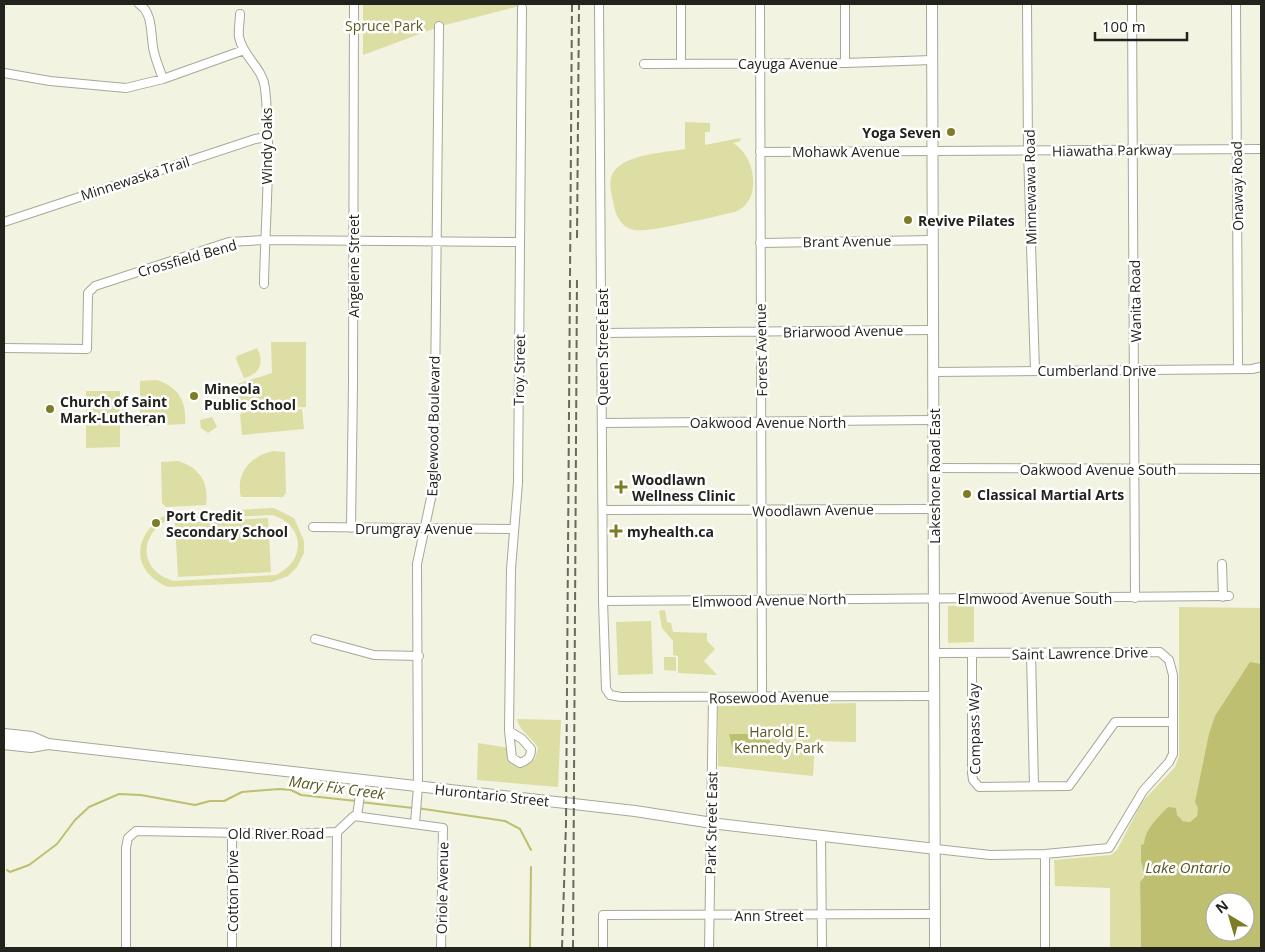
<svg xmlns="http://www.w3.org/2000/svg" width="1265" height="952" viewBox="0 0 1265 952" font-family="'Open Sans',sans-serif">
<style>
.green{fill:#dcdea4;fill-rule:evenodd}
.water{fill:#bebf70;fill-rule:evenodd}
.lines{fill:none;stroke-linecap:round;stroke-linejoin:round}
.stream{stroke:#bebf70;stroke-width:2}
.minor-casing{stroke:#a7a898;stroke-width:10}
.major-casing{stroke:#a7a898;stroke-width:12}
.minor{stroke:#fff;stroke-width:8}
.major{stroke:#fff;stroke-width:10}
.rail{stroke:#696a5f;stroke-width:2;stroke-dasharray:8 4;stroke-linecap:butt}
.poi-dot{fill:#7d7d26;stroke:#fff;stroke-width:2}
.labels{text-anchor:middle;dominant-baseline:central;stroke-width:5;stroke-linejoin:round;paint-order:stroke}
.park-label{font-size:14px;fill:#59591f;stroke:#fff}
.street-label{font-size:14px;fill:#22231c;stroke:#fff}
.poi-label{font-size:14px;font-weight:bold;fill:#22231c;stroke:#fff;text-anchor:start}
.water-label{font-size:15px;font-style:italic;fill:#58591f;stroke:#fff}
</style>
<rect width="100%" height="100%" fill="#f2f3e1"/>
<path class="green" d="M363 4H528L441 26 363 55Z
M685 122 710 123V132H705V145L740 138 741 141 733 143C756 156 763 201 735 212 715 216 650 233 634 230 621 227 616 216 614 205 612 196 609 187 611 178 617 154 664 153 685 149Z
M271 342H306V407L278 408 277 411 302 409 304 429 242 435 240 414H242L234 388 237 384 272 373Z
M257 348C265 362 259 375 244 378L236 359 237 356Z
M157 380C178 387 187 401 185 424L144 426 140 422V381Z
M86 391H120V447L86 448Z
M212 417 217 427 208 433 201 428 200 420Z
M273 451 285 452 286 493 283 497H241C235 473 251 456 273 451Z
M178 461C200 468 209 482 206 505L166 507 162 503 161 462Z
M274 508 294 518 304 541V553L297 567 288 576 272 582 168 587C129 570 133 534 167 514ZM272 515C305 525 307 560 276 575L174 581C140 572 137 536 168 520Z
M268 518 271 572 178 577 175 523Z
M974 605V642L948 643V606Z
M1179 607 1261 608V664H1258L1197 805C1200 813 1197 817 1190 822 1182 822 1177 818 1176 811L1168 807C1157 818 1149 828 1145 844 1142 855 1148 874 1140 882L1141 948H1110V888L1055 886 1054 860 1111 855 1117 850 1142 802 1175 767 1179 756Z
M665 610 667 622 671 623 673 632 707 633V641L715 649 704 661 717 675 678 673V656L673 655V641L662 628 659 611Z
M651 621 653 674 618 675 616 622Z
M664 657H676V671L664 670Z
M856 703V742L815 741 813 776 718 766V706Z
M517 719 561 720 558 787 477 780 478 743 509 748 515 763 526 765 535 759 538 748C532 737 519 731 517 719Z"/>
<path class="water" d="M1250 662 1261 664V948H1141L1140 882 1144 877 1142 863H1141V845L1144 844C1145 829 1158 817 1168 807L1176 808 1177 815 1183 821 1190 822 1197 816 1198 808 1195 802 1209 734 1215 716ZM1215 902H1245V932H1215Z
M729 734H748L749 739 768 734 771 745 748 751 745 740 732 747Z"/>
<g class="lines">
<path class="stream" d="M360 802 413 808
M417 808 505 821 520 829 531 850
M7 870 10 872 29 865 57 844 75 820 89 807 119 794 141 795 195 805 210 801H224L242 792 279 789 291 790 301 795 356 801
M530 948 531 867"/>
<defs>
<path id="minor" d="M139 4C154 13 150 37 154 52 156 61 160 70 163 79
M599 4 603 601 606 689 610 695 621 697 935 696
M681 4V63
M760 4 762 696
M845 4V63
M1027 4 1028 151 1035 370
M1132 4 1135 598
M1236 4 1238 369
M240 14C240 21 238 30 239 37 243 57 263 68 265 88 272 153 265 220 264 284
M644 64 845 63 932 60
M4 73 50 81 126 88 163 79 244 50
M760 152 1261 149
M4 222 255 139 267 137
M760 243 933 240
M602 333 933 330
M4 348 87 349 88 293 95 286 229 242 265 240 520 242
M933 372 1252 369 1261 367
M603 423 934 420
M934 468 1261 469
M603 510 934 509
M313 527 514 529
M351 528 353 384 354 4
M1222 564 1223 597
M603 601 1229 596
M315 639 374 655 419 656
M935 653 1160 652 1169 660 1173 675V754L1169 762 1143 791 1109 848 1045 854 990 855 936 849
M1031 653 1034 786
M972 655V773L973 780 979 787 1069 786 1115 722H1172
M509 731 522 739 531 749C531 757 528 760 520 763L512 758 509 731 511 569 518 483 522 8
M357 816 362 781
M415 823 418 787 417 564 434 484 439 26
M821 835 822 948
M1045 854V948
M126 948V848L128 838 136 831 288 834 337 832 354 816 443 828 441 948
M232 948V833
M336 948 337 832
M603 948V915L935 914
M709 948 713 698"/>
<path id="major" d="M932 4 935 948
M4 734 32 737 48 744 635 811 719 824 936 849
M4 744 31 747 48 744"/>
</defs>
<use href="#minor" class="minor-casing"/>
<use href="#major" class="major-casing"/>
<use href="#minor" class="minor"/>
<use href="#major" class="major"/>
<path class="rail" d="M577 238 579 4
M562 948 566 824 572 4
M573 948 577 276"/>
</g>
<g class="poi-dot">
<circle cx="951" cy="132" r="5"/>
<circle cx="908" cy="220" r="5"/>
<circle cx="194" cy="396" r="5"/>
<circle cx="50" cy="409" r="5"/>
<path d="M618.5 479.5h5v5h5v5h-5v5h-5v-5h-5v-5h5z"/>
<circle cx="967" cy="494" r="5"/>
<circle cx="156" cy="523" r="5"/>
<path d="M613.5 523.5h5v5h5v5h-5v5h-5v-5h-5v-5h5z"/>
</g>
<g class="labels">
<g class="park-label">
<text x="384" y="25">Spruce Park</text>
<text x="779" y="731">Harold E.<tspan x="779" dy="16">Kennedy Park</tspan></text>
</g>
<g class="street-label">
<text x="788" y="63">Cayuga Avenue</text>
<text transform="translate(266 146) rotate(-90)">Windy Oaks</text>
<text transform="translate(1112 150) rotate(-1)">Hiawatha Parkway</text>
<text x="846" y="151">Mohawk Avenue</text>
<text transform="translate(135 178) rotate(-18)">Minnewaska Trail</text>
<text transform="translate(1237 186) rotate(-91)">Onaway Road</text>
<text transform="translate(1030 187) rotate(-91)">Minnewawa Road</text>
<text transform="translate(847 241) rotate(-1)">Brant Avenue</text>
<text transform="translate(187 258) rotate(-16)">Crossfield Bend</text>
<text transform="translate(353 266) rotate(-90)">Angelene Street</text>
<text transform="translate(1135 301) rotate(-91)">Wanita Road</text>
<text transform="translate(843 331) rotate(-1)">Briarwood Avenue</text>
<text transform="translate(602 347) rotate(-90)">Queen Street East</text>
<text transform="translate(761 350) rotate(-91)">Forest Avenue</text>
<text transform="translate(519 370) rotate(-89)">Troy Street</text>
<text x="1097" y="370">Cumberland Drive</text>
<text x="768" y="422">Oakwood Avenue North</text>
<text transform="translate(433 426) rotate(-89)">Eaglewood Boulevard</text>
<text x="1098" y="469">Oakwood Avenue South</text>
<text transform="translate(934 476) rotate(-90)">Lakeshore Road East</text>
<text transform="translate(813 510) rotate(-1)">Woodlawn Avenue</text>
<text x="414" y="528">Drumgray Avenue</text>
<text x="1035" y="598">Elmwood Avenue South</text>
<text transform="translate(769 600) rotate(-1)">Elmwood Avenue North</text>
<text transform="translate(1080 653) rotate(-1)">Saint Lawrence Drive</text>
<text transform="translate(769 697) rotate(-1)">Rosewood Avenue</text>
<text transform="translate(974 729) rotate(-91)">Compass Way</text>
<text transform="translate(492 795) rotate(6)">Hurontario Street</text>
<text transform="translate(711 823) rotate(-89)">Park Street East</text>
<text x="276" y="833">Old River Road</text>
<text transform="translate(442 888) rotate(-89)">Oriole Avenue</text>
<text transform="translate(232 891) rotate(-90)">Cotton Drive</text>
<text x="769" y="915">Ann Street</text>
</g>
<g class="poi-label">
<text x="941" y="132" text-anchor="end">Yoga Seven</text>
<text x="918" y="220">Revive Pilates</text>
<text x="204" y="388">Mineola<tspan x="204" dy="16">Public School</tspan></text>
<text x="60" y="401">Church of Saint<tspan x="60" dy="16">Mark-Lutheran</tspan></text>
<text x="632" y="479">Woodlawn<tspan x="632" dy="16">Wellness Clinic</tspan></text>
<text x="977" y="494">Classical Martial Arts</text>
<text x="166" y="515">Port Credit<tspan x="166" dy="16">Secondary School</tspan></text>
<text x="627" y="531">myhealth.ca</text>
</g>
<g class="water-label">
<text transform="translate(337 787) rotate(8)">Mary Fix Creek</text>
<text x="1188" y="867">Lake Ontario</text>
</g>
</g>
<rect width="1265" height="952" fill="none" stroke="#22231c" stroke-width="10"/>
<g transform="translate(1230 917) rotate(322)"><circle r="24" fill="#ffffff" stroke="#a7a7a4"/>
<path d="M0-4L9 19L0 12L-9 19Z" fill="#7d7d26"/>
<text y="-8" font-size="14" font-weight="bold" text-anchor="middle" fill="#22231c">N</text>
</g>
<path d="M1095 32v8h92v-8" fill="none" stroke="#22231c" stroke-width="2.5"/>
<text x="1102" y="32" font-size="15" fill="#22231c" stroke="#ffffff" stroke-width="4" paint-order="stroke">100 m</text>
</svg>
